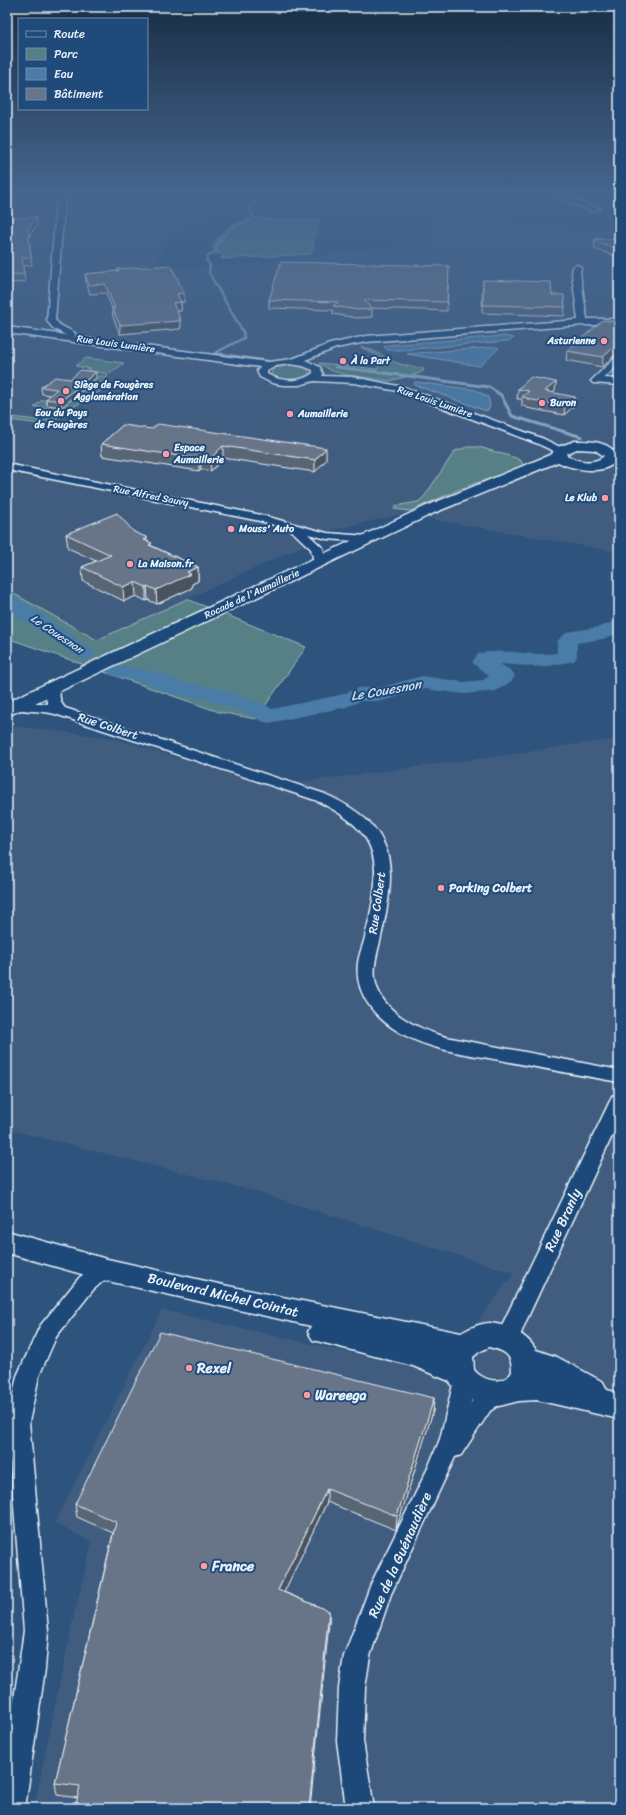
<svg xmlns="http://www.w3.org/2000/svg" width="626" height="1815" viewBox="0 0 626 1815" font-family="Sriracha,sans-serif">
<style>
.built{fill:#3f5d80}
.green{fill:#578086;stroke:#a0b8bf}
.water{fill:#497ca7;stroke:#89abc7}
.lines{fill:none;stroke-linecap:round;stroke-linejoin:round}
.stream-far1{stroke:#89abc7;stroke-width:2.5}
.stream{stroke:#89abc7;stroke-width:3}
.river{fill:#497ca7;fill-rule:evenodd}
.minor-casing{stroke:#e8f1f8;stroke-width:3}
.secondary-casing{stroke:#e8f1f8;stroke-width:3}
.primary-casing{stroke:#e8f1f8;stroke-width:3}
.minor{fill:#1f4a7a;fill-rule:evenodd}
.secondary{fill:#1f4a7a;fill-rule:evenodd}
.primary{fill:#1f4a7a;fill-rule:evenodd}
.wall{fill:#596575;stroke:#e8f1f8}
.shaded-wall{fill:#49525f;stroke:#e8f1f8}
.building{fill:#687588;stroke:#e8f1f8}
.poi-dot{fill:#ff9aa2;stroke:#1f4a7a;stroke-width:1.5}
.labels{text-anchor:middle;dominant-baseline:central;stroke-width:4;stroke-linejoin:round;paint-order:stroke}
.far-poi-label{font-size:10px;font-weight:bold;fill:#e8f1f8;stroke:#1f4a7a;text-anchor:start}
.far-street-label{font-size:10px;fill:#e8f1f8;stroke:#1f4a7a}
.far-water-label{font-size:11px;font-style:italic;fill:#d0dfec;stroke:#1f4a7a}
.street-label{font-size:12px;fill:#e8f1f8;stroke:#1f4a7a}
.poi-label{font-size:12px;font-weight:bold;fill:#e8f1f8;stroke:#1f4a7a;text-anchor:start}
.water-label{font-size:13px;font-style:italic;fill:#d0dfec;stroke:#1f4a7a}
.near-street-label{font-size:14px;fill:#e8f1f8;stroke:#1f4a7a}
.near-poi-label{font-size:14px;font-weight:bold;fill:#e8f1f8;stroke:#1f4a7a;text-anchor:start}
</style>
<rect width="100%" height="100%" fill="#2e537d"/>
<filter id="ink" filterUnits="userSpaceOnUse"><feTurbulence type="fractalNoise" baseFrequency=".025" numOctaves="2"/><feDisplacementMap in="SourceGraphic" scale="8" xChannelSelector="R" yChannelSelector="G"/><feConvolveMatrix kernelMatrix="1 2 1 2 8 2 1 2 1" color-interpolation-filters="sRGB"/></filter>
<g filter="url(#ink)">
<path class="built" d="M7 194H231L217 202 206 220 197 226 188 227 170 237 152 269 237 265 371 249 416 246 424 244 433 238 437 216 601 230 605 224H619V552L402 514 329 531 305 545 97 640 7 590Z
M7 725 112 738 271 786 515 754 569 745 619 739V1808H34L72 1624 92 1542 55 1523 162 1310 439 1373 514 1273 254 1191 7 1129Z"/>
<path class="green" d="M258 218 271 220H319L311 254 221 259 223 256 214 251C212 246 214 244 217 240 230 222 238 223 258 218Z
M361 347C372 349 379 354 388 359 399 365 411 367 423 368L424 370 420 373 390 381 346 375 332 371 319 363 377 369 384 360Z
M86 358 124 363 110 374 87 371 91 369 76 366Z
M292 365 306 368 310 373C302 382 279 382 271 373L274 368Z
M99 376H108L101 383V390L93 397 66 410 34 407 42 400C59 402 71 393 89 395L92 392 81 391Z
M58 412 62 414 48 425 9 420 12 417 45 421Z
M467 447H479L516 458 521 461 525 468 467 486 410 511 394 509 395 506 418 502 424 497 455 451Z
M7 590 97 640 187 599 306 647 256 719 219 712 7 638Z"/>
<path class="water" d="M504 336 514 338 508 341 403 350H387L384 347 389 345Z
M495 347 499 348 480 366 407 354Z
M416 382 476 390 488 397 490 405 489 409 486 411 478 408 415 385 414 383Z"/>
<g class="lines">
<path class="stream-far1" d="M257 194 253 204 249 208 254 218C249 222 245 222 239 224 229 228 221 238 216 247L217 251 208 256 206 260 210 265 209 273 243 332 244 338 215 353 268 361
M335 367 377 372"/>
<path class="stream" d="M370 371 489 387 501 395 512 416 582 437"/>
<path class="river" d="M7 594 14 596 24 602 93 650 96 654 93 658 86 660 79 658 7 609Z
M619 620V633L603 639 577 643V657L574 661 544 667 500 664 512 671 515 676 512 681 496 691 488 692 464 694 425 689 382 701H361L346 707 269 723 261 721 246 713 205 699 170 694 149 684 110 675 107 670 110 665 118 664 164 674 183 683 216 688 262 703 272 709 340 695 358 688 382 687 422 676 464 682 483 680 489 676 476 666 472 662 478 654C504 647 530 657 557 653V641L567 632 599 627Z"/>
<defs>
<path id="minor" d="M57 194H65L55 320 60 325 75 333V337L268 362 292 359 330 344 366 336 578 320 572 273 573 267 577 265 581 267 580 273 587 319H619V325H583L366 342 336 348 305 360 320 367 323 374 322 376 354 377 403 387 544 439 564 449 565 451 560 454 536 443 398 391 354 383 314 381 299 385H283L272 383 260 377 257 371 260 367 7 333V327L66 335 54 329 47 321ZM289 364 303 366 313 370V373C301 383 281 382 267 374V371L276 366Z
M548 194H559L600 209 593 211Z
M619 356V364L604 378 619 379V385L593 383 591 381 593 379 616 357Z
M7 464 261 515 327 533 367 536 373 539 367 542 327 539 308 534 323 548 326 562 320 566 314 562 311 549 291 530 260 521 7 470Z
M53 684 58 685C62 692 56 698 65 708L325 794C399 828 397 865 381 937 378 951 373 964 375 979 380 1012 418 1029 446 1037L619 1070V1082C579 1075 540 1068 500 1060 466 1054 429 1050 399 1032 375 1018 354 993 358 963 359 954 363 946 365 937 372 907 384 866 365 837 353 820 334 809 315 800L55 714C40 710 25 712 10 708L8 705 10 702 15 701 48 704C45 697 44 691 48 685Z
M619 1094V1121L526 1321 516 1346 508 1349 500 1346 497 1340 504 1321 610 1101 612 1096Z
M103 1261 110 1263 113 1269 110 1275 93 1290 56 1337 39 1376 29 1422 48 1631 45 1669 25 1808H7V1747L24 1631 7 1421 17 1376 40 1326 79 1278 96 1263Z
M465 1371 473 1374 476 1380 471 1403C478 1392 491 1383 504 1387L507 1394 504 1401 490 1411 461 1455 455 1457 391 1594 370 1656 365 1688 363 1741 374 1808H346L337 1741 339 1688 344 1656 371 1584 428 1468 440 1439 454 1380 457 1374Z"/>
<path id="secondary" d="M7 1231 103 1258 223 1285 461 1333C468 1329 481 1323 490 1323 508 1325 527 1334 536 1350L557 1357 603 1382 607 1390 619 1393V1419L537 1400 519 1401 499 1406 482 1404 459 1394 449 1381 413 1366 313 1340 308 1332 311 1326 103 1280 7 1253ZM489 1347C505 1351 512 1354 512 1372 503 1386 483 1381 474 1370L473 1357 479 1352Z"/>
<path id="primary" d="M575 441C592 441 608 441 618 456 617 458 615 462 613 464 600 475 571 469 558 462L434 513 14 713 7 715V702L424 507 552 454 555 448ZM577 449 595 450 604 456C594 465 575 462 566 454Z"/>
</defs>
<use href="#minor" class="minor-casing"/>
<use href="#secondary" class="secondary-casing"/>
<use href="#primary" class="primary-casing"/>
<use href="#minor" class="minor"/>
<use href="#secondary" class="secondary"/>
<use href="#primary" class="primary"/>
</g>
<path class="wall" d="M7 218 37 225 29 237 32 265 23 266 25 282 7 283Z
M595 239H619V257L594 249Z
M449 266 447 311 372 308V317L357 318 333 314V310L269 308V300Z
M118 269 184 302H181V311H177L181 327H180V329L120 334 113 317 112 308 106 293 90 294 86 282 85 274 118 271Z
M483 280 552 295 565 307 564 316 482 313Z
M619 322V351L602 367 566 360 567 351Z
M96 378 62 407 47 405 46 399 51 395 42 394 41 387 70 379Z
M556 382 555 391 553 393 574 406 564 415 527 408V407L522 406V399H517L518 389Z
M123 425 326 460 315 472 223 458 211 471 201 469 199 471 102 456 101 444Z
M134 532 148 541 152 546 198 567V581L192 584V588L157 604 148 600 146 601 136 596 124 601 83 581 82 567 96 561 68 548 66 534Z
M434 1398 433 1411 396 1530 327 1502 284 1592 329 1611V1624L78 1798 57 1795 55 1783 113 1533 77 1517 75 1504Z"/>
<path class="shaded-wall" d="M36 217 37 225 28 237V229Z
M184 293V302H177V294Z
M181 302V311H174L173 303Z
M180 318 181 327H180V329L120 334V325Z
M619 343V351L602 367 603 357Z
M96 372V378L62 407 61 401Z
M556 382 555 391 544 401 545 391Z
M575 397 574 406 564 415 565 406Z
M223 446V458L211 471 210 459Z
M326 448V460L315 472V460Z
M200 457 201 469 199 471V459Z
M198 567V581L192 584V588L157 604 156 590 187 572Z
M135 582 136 596 124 601 123 587Z
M147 586 148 600 146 601V587Z
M434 1398 433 1411 396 1530 397 1516Z
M327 1489V1502L279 1603 278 1590Z
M329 1611V1624L310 1808H309Z"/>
<path class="building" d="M36 217 28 229 31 257 22 258 24 274 7 275V218Z
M595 239H619V249L595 241Z
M281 262 449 266 447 302 364 300 372 309 358 310 333 306 338 302 269 300Z
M171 265 184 293 177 294 181 302 173 303 180 318H179L180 321 120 325 112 308H115L105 284 89 285 85 274 119 271 118 269Z
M483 280 551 282 552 295H564L565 307 483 305Z
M603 320 619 322V343L603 357 567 351Z
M81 370 96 372 61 401 46 399 57 389 41 387 55 377 70 379Z
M531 377 556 382 545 391 575 397 565 406 527 399 528 398 522 397 529 391 518 389Z
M158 424 326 448 315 460 223 446 210 459 200 457 199 459 101 444 123 425 152 429Z
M117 513 134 532 148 538 144 540 152 543 149 545 198 567 187 572 191 574 156 590 147 586 146 587 135 582 123 587 82 567 111 555 66 534Z
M160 1332 434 1398 397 1516 327 1489 278 1590 329 1611 309 1808H75L80 1786 55 1783 116 1522 75 1504Z"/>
</g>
<linearGradient id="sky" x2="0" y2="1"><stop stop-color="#192e45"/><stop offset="0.43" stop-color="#46668f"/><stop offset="1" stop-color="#46668f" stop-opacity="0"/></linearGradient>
<rect width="626" height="448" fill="url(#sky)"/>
<g class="poi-dot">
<circle cx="604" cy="341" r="4"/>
<circle cx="343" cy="361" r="4"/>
<circle cx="66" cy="391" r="4"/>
<circle cx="61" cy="401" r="4"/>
<circle cx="542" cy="403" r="4"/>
<circle cx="290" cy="414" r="4"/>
<circle cx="166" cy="454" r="4"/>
<circle cx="605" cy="498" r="4"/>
<circle cx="231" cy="529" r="4"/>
<circle cx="130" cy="564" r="4"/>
<circle cx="441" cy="888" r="4"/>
<circle cx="189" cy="1368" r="4"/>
<circle cx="307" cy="1395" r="4"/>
<circle cx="204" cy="1566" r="4"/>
</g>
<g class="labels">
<g class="far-poi-label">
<text x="596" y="341" text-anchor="end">Asturienne</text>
<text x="351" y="361">À la Part</text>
<text x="74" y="385">Siège de Fougères<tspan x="74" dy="12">Agglomération</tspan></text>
<text x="550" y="403">Buron</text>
<text x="61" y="413" text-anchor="middle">Eau du Pays<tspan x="61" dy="12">de Fougères</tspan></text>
<text x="298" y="414">Aumaillerie</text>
<text x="174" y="448">Espace<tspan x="174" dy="12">Aumaillerie</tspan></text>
<text x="597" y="498" text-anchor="end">Le Klub</text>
<text x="239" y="529">Mouss' Auto</text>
<text x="138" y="564">La Maison.fr</text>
</g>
<g class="far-street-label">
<text transform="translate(116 344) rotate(8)">Rue Louis Lumière</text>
<text transform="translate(435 402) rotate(19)">Rue Louis Lumière</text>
<text transform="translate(151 496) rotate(11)">Rue Alfred Sauvy</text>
<text transform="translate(252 594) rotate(-25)">Rocade de l'Aumaillerie</text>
</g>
<g class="far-water-label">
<text transform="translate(57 634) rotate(34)">Le Couesnon</text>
</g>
<g class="street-label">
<text transform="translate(108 726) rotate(18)">Rue Colbert</text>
<text transform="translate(377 903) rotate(-82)">Rue Colbert</text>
</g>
<g class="poi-label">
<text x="449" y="888">Parking Colbert</text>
</g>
<g class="water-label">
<text transform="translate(386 690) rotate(-10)">Le Couesnon</text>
</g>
<g class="near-street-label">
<text transform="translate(563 1220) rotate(-65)">Rue Branly</text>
<text transform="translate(223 1295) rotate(13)">Boulevard Michel Cointat</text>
<text transform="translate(400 1555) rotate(-66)">Rue de la Guénaudière</text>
</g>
<g class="near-poi-label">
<text x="197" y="1368">Rexel</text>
<text x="315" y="1395">Wareega</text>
<text x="212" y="1566">France</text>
</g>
</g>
<rect width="626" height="1815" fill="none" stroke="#1f4a7a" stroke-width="24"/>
<rect x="12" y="12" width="602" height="1791" fill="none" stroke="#e8f1f8" stroke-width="1.5" filter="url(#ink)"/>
<rect x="18" y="18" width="130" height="92" fill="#1f4a7a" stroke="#6f8dac"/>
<rect x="26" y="31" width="20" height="6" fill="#1f4a7a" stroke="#6f8dac"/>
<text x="54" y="38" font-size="12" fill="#e8f1f8">Route</text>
<rect x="26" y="48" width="20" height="12" fill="#578086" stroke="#6f8dac"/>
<text x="54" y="58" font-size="12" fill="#e8f1f8">Parc</text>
<rect x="26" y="68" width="20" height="12" fill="#497ca7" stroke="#6f8dac"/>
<text x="54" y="78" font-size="12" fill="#e8f1f8">Eau</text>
<rect x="26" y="88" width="20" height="12" fill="#687588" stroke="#6f8dac"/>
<text x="54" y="98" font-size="12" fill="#e8f1f8">Bâtiment</text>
</svg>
